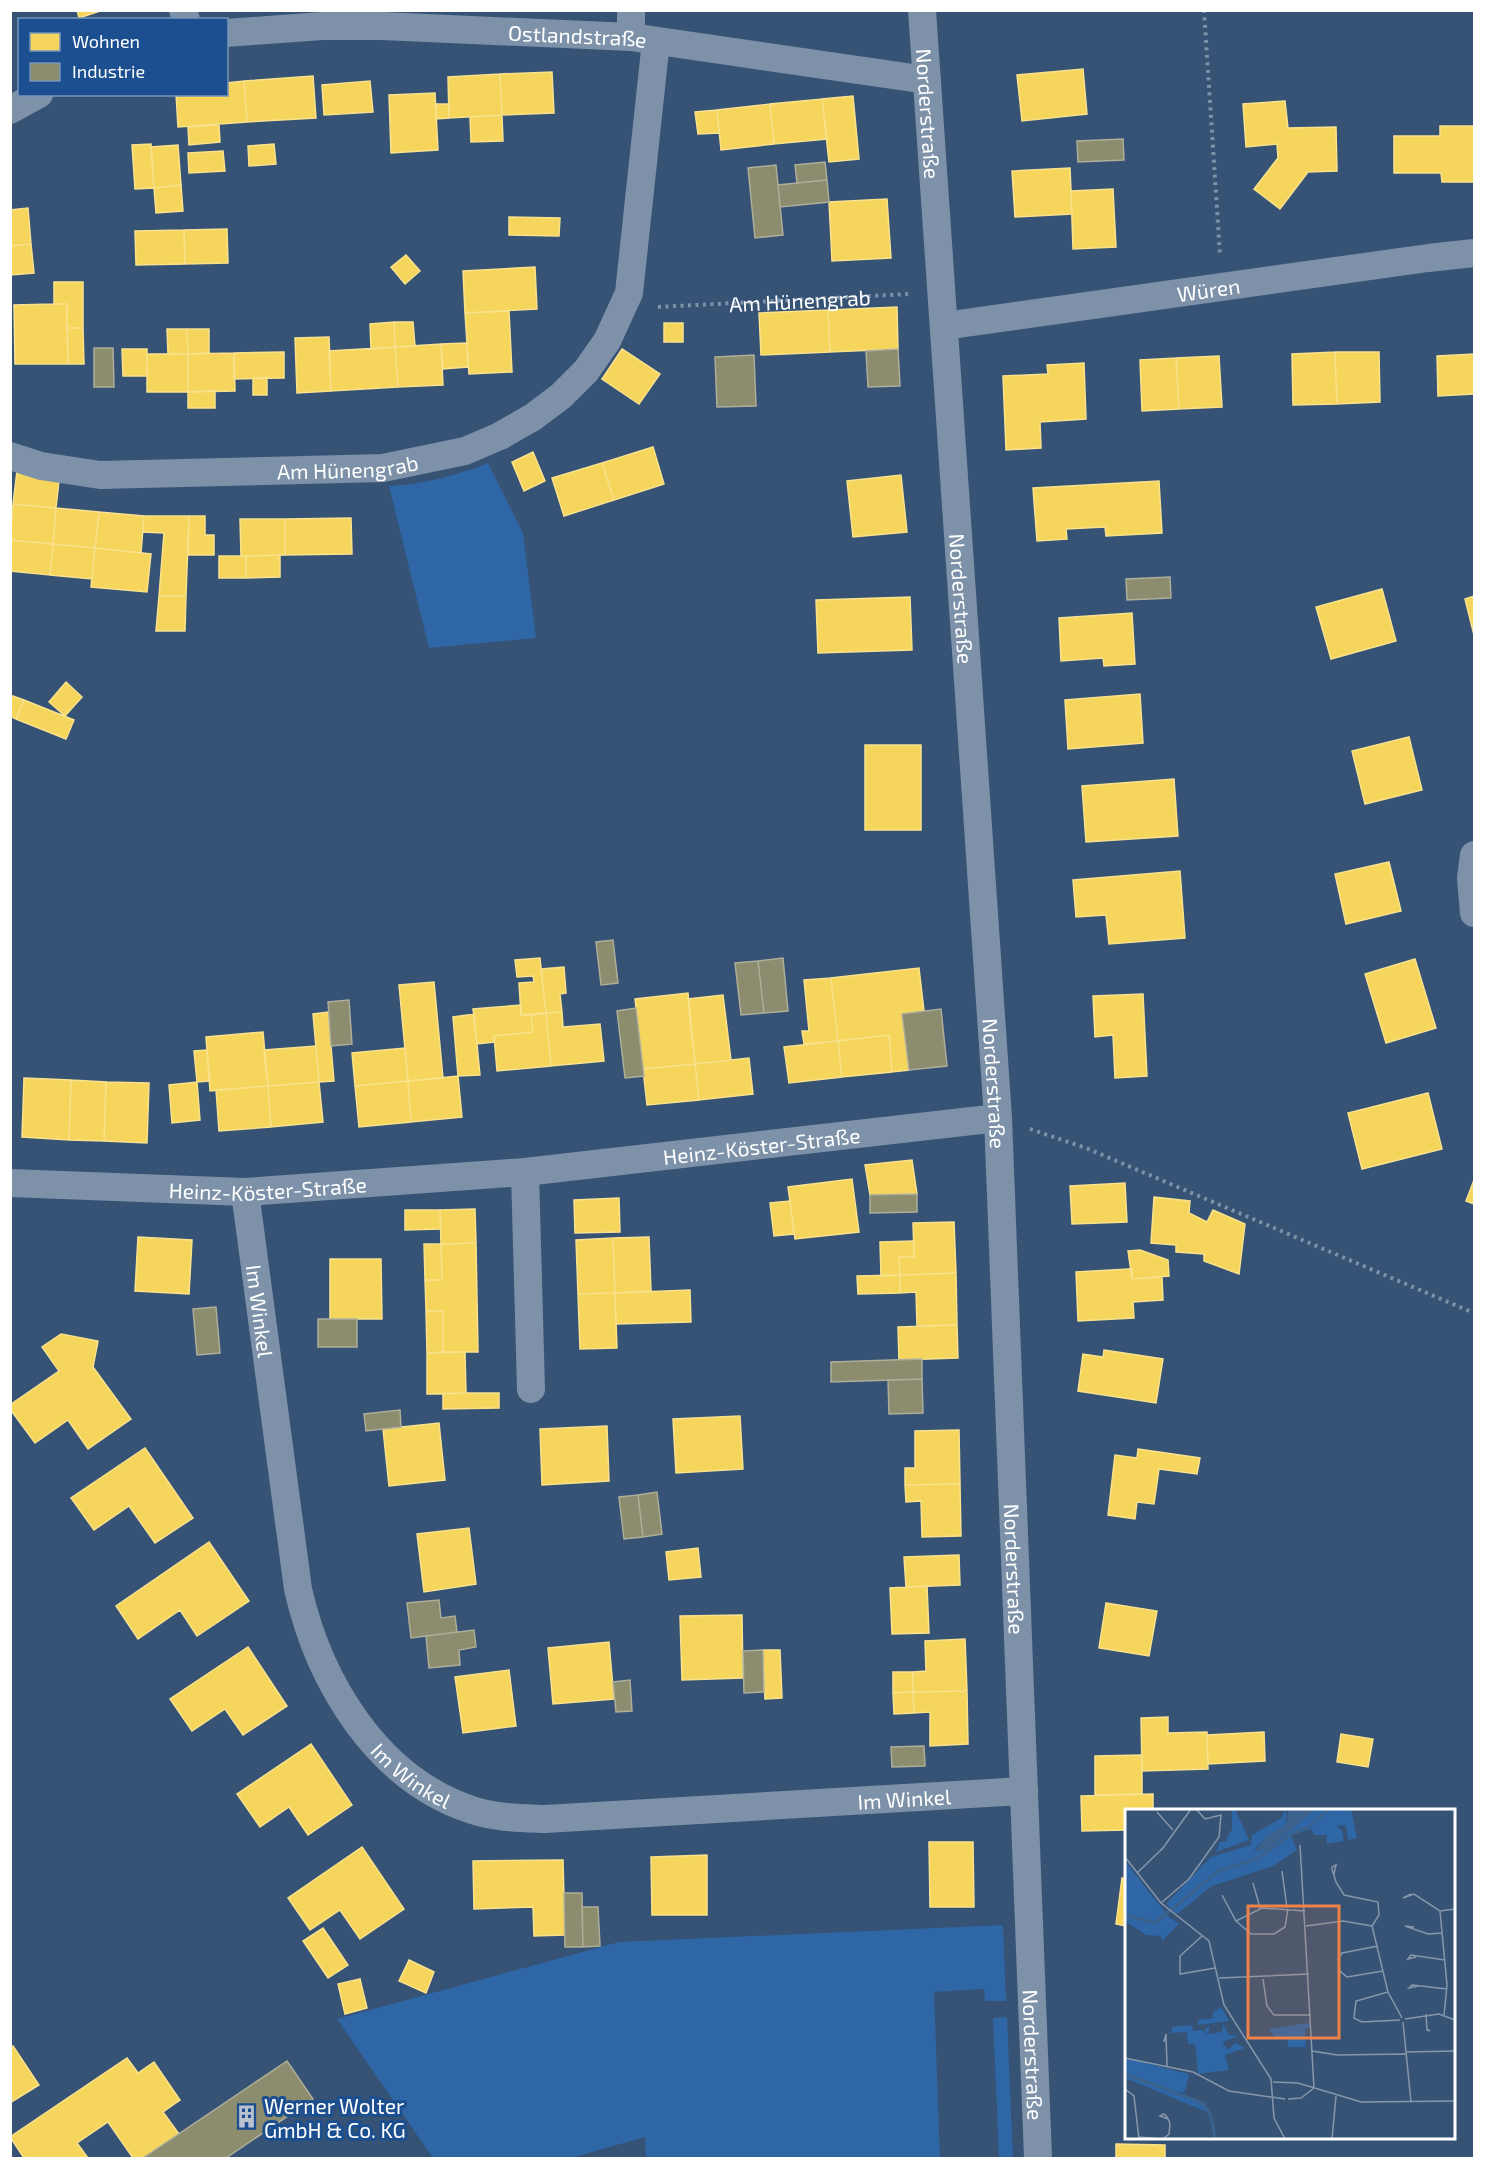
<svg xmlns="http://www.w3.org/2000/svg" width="1485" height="2169" viewBox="0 0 1485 2169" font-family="'Exo 2',sans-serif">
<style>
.green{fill:#2f66a5}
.homes{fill:#f6d55c;stroke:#f9e28d;stroke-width:1.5}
.industry{fill:#8c8c6e;stroke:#aeae9a;stroke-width:1.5}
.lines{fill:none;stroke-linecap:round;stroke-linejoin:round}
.path{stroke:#7d92a8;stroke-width:4;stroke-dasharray:3 4.5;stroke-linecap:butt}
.street{stroke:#7d92a8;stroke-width:28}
.labels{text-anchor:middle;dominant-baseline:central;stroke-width:6;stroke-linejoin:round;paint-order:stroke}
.street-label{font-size:21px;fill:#fff;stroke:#1b4f8f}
.poi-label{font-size:21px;fill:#fff;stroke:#1b4f8f;text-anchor:start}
.inset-river{fill:none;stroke:#3b618d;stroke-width:3}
.inset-road{fill:none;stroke:#8697ac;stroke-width:1.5}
.view{fill:#ee8249;fill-opacity:0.15;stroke:#ee8249;stroke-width:3}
.inset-edge{fill:none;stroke:#fff;stroke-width:3}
</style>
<rect width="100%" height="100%" fill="#365274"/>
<path class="green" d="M488 463 523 533 536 638 429 648 389 486C424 484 455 476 488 463Z
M1003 1925 1006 2001H985L984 1989 934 1992 940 2158H646L645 2137 571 2158H433L337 2019 619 1942Z
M1007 2017 1013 2158H999L993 2018Z"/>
<path class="homes" d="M77 10H103L79 18Z
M1083 69 1087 114 1022 121 1017 75Z
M552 72 554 113 502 115 500 74Z
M500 74 502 115 449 118 448 77Z
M313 76 316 118 247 122 244 81Z
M244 81 247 122 178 127 176 94H226V83Z
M370 81 373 112 324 115 322 85Z
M435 93 438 150 391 153 389 95Z
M853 96 859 159 829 162 822 99Z
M822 99 827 139 774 144 770 104Z
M1285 101 1288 128 1336 127 1337 171 1308 172 1280 209 1254 189 1278 158 1277 144 1246 147 1243 104Z
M436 104H449V118L436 119Z
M770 104 774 144 721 150 717 110Z
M717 110 719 133 698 134 695 112Z
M502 115 503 141 471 142 470 117Z
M219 125 220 142 189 145 188 127Z
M1440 126H1474V182H1442L1441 173H1394V136H1440Z
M151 144 154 188 135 189 132 145Z
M274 144 276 164 249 166 248 146Z
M178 145 181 185 154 188 151 147Z
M223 151 225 171 189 173 188 153Z
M1070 168 1072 214 1015 217 1012 171Z
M181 185 183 211 156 213 154 188Z
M1113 189 1116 247 1073 249 1071 191Z
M887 199 891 258 832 261 829 202Z
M28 208 31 244 10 246V210Z
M509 217 560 218 559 236 509 235Z
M227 229 228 263 185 264 184 230Z
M184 230 185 264 136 265 135 231Z
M31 244 34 273 11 275 10 246Z
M406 255 420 271 405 284 391 267Z
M535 267 537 309 465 313 463 271Z
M54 282H83V328H67V304H54Z
M54 304H67L68 364H15L14 305Z
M897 307 898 349 830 352 828 310Z
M828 310 830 352 761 355 759 313Z
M509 311 512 372 469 374 465 313Z
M394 322H413L415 346 395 347Z
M394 322 395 347 371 349 370 324Z
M664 323H683V342H664Z
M67 328H83L84 364H68Z
M167 329H187L188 354H168Z
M187 329H209V353L188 354Z
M329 337 331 391 297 393 295 338Z
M467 343 468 367 443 369 441 344Z
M441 344 443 385 398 387 395 347Z
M395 347 398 387 331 391 329 351Z
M122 349H147V376H123Z
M622 349 660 374 639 404 602 379Z
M284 352V378L234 379V353Z
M1335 352 1337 404 1293 405 1292 354Z
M1335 352H1379L1380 402 1337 404Z
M234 353 235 391 188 392V354Z
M147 354H188V392H147Z
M1474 354V394L1438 396 1437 356Z
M1219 356 1222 407 1179 409 1176 358Z
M1176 358 1179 409 1142 411 1140 360Z
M1084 363 1086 419 1040 422 1041 448 1006 450 1003 376 1048 374 1047 365Z
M253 378H267V395H253Z
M215 391V408H188V392Z
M653 447 664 484 614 500 602 463Z
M533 452 545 481 524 491 512 462Z
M602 463 614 500 564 516 552 478Z
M17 471 59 481 56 508 13 504Z
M901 475 907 532 853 537 847 481Z
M1159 481 1162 533 1106 536 1105 527 1066 529 1067 539 1037 541 1033 488Z
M13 504 56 508 53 544 10 540Z
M56 508 99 512 95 548 53 544Z
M99 512 144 516 141 553 95 548Z
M144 516H189L186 596H159L164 533 143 532Z
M189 516H205V535H214V555H188Z
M351 518 352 554 285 555V519Z
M240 519H285V555L241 556Z
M10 540 53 544 50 575 10 571Z
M53 544 95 548 92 579 50 575Z
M95 548 151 554 147 592 91 587Z
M280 555V577L246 578V556Z
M219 556H246V578H219Z
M1382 589 1396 641 1331 659 1316 607Z
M159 596H186L185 631H156Z
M1474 596V635L1465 599Z
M910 597 912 650 818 653 816 600Z
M1132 613 1135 664 1104 666 1103 658 1061 661 1059 618Z
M66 682 82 697 65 716 49 702Z
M1140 694 1143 743 1068 749 1065 700Z
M10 695 24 700 16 719 10 716Z
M24 700 74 720 66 739 16 719Z
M1409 737 1422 790 1365 804 1352 751Z
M865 745H921V830H865Z
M1174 779 1178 836 1086 842 1082 786Z
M1389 862 1401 911 1346 924 1335 874Z
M1180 871 1185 938 1109 944 1106 915 1076 917 1073 880Z
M540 958 546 1013 521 1015 519 983 534 982 533 976 517 977 515 960Z
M1415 959 1436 1028 1386 1043 1365 974Z
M564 967 566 993 560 994 562 1012 546 1013 541 969Z
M919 968 924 1011 902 1014 909 1070 892 1072 889 1035 838 1041 831 978Z
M831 978 838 1041 804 1044 802 1031H809L804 980Z
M434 982 443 1078 408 1081 399 985Z
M688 993 695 1064 643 1069 635 999Z
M1143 994 1147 1076 1115 1078 1113 1035 1095 1037 1093 996Z
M723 995 731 1060 695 1064 688 999Z
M521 1005V1015H531L533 1032 494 1036V1042L477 1044 473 1009Z
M328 1012 334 1081 319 1082 313 1014Z
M562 1012 563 1027 600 1024 604 1061 551 1066 546 1013Z
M546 1013 551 1066 497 1071 494 1036 533 1032 531 1015Z
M474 1014 480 1075 458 1076 453 1017Z
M263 1032 268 1086 210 1091 206 1037Z
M889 1035 892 1072 842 1077 838 1041Z
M838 1041 842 1077 789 1083 784 1047Z
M316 1046 319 1082 268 1086 264 1050Z
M405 1048 408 1081 355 1086 352 1053Z
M207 1050 210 1081 197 1082 194 1051Z
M749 1058 753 1094 699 1100 695 1064Z
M695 1064 699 1100 647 1105 643 1069Z
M458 1076 462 1117 411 1122 408 1081Z
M24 1078 71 1080 69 1140 22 1137Z
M71 1080 106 1082 104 1141 69 1140Z
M408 1081 411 1122 359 1127 355 1086Z
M106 1082 149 1083 147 1143 104 1141Z
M197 1082 200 1120 172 1123 169 1085Z
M319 1082 323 1122 271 1127 268 1086Z
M268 1086 271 1127 219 1131 216 1090Z
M1428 1093 1442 1149 1362 1169 1348 1113Z
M912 1160 917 1194 870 1195 865 1165Z
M852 1179 859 1232 795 1239 788 1187Z
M1474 1180V1204L1466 1201Z
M1125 1183 1127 1222 1072 1224 1070 1186Z
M1154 1197 1190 1201 1189 1213 1207 1222 1213 1210 1245 1224 1239 1274 1204 1261V1254L1176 1252V1245L1151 1243Z
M619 1198 620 1232 575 1233 574 1200Z
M790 1201 794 1234 774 1236 770 1203Z
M475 1209 476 1243 441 1244 440 1210Z
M405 1210H440L441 1229 405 1230Z
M954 1222 956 1273 900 1275 899 1257H914L913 1223Z
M138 1237 192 1240 189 1294 135 1291Z
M649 1237 651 1291 615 1293 613 1238Z
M613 1238 615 1293 578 1294 576 1240Z
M914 1241V1257H899L900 1275 881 1276 880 1242Z
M476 1243 478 1352H443V1311H426L425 1280H442L441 1244Z
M424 1244H441L442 1280H425Z
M1140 1250 1168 1260 1169 1276 1132 1279 1128 1251Z
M330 1259H381L382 1319H330Z
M1129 1269H1132V1279L1162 1277 1163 1300 1133 1302 1134 1318 1078 1321 1076 1272Z
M956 1273 957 1325 917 1326 916 1292 900 1293V1275Z
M900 1275V1293L858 1294 857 1276Z
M690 1290 691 1322 616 1324 615 1293Z
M615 1293 617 1348 580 1349 578 1294Z
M426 1311H443V1352L427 1353Z
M957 1325 958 1358 899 1360 898 1327Z
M61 1334 98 1341 93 1367 131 1419 88 1449 68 1420 35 1443 10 1409V1405L59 1371 42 1347Z
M1104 1350 1163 1359 1156 1403 1078 1391 1083 1354 1103 1357Z
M465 1352 466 1393 427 1394V1353Z
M466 1393H499V1408L443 1409V1394Z
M740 1416 743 1469 676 1473 673 1419Z
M439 1423 445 1480 389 1486 383 1429Z
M607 1426 609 1481 542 1485 540 1429Z
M959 1430 960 1484 905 1485V1468H915V1431Z
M145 1448 193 1518 155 1543 129 1506 94 1530 71 1498Z
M1138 1449 1200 1458 1197 1474 1159 1469 1154 1504 1137 1502 1135 1519 1108 1515 1115 1455 1137 1458Z
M960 1484 961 1536 922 1537 921 1501 906 1502 905 1485Z
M469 1528 476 1584 424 1592 417 1534Z
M209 1542 249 1601 197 1636 180 1610 138 1639 116 1606Z
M698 1548 701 1577 669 1580 666 1552Z
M959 1555 960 1585 906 1587 904 1557Z
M927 1586 929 1633 892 1634 890 1588Z
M1106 1603 1157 1611 1149 1656 1099 1648Z
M742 1615 743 1678 682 1680 680 1616Z
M965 1639 967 1691 913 1692V1672L926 1671 925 1641Z
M609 1642 614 1699 553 1704 548 1648Z
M248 1647 287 1706 243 1735 225 1709 192 1731 170 1699Z
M763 1650H780L782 1698 765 1699Z
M509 1670 516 1726 463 1733 455 1677Z
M893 1672H913V1692L893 1693Z
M967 1691 968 1744 930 1746V1712L914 1713 913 1692Z
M913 1692 914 1713 894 1714 893 1693Z
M1168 1717V1733L1207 1732 1208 1769 1142 1771 1141 1718Z
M1264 1732 1265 1761 1208 1764 1207 1735Z
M1341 1734 1373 1739 1368 1767 1337 1762Z
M311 1744 352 1805 308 1835 289 1807 260 1827 237 1794Z
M1142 1755V1794L1095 1795V1756Z
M1153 1794V1810H1126V1830L1082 1831 1081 1796Z
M929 1842H973L974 1907H930Z
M362 1847 404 1909 360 1939 340 1910 310 1930 288 1898Z
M707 1855V1915H652L651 1857Z
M563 1860 565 1935 534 1936 533 1907 474 1909 473 1861Z
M1122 1878 1126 1879V1926L1116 1924Z
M323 1928 348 1965 328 1978 303 1941Z
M409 1960 434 1972 426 1993 399 1981Z
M360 1979 367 2008 345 2014 338 1984Z
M13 2046 39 2085 10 2103V2048Z
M127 2058 138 2073 154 2062 180 2100 163 2112 179 2134 143 2158H133L108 2122 77 2143 88 2158H24L10 2137Z
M1116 2144 1165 2145V2158H1116Z"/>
<path class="industry" d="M1123 139 1124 160 1078 162 1077 141Z
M825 162 827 180 797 183 795 165Z
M776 165 783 235 755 238 748 168Z
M827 180 829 202 780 207 778 185Z
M94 348H113L114 387H94Z
M898 349 900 386 868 387 866 351Z
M754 355 756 406 717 407 715 357Z
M1170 577 1171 598 1127 600 1126 579Z
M613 940 618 983 601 985 596 942Z
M783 958 788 1011 764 1013 758 961Z
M758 961 764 1013 741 1015 735 963Z
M349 1000 352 1044 331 1046 328 1002Z
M636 1008 644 1076 625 1078 617 1011Z
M941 1009 947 1066 909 1070 902 1014Z
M917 1194V1212L870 1213V1195Z
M216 1307 220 1353 197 1355 193 1309Z
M318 1319H357V1347H318Z
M922 1359V1379L831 1382V1362Z
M922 1379 923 1413 889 1414 888 1380Z
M400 1410 401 1427 366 1431 364 1414Z
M657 1492 662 1534 643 1537 638 1495Z
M638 1495 643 1537 624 1539 619 1497Z
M439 1600 441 1618 455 1616 457 1632 411 1638 407 1603Z
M474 1630 476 1647 459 1650 460 1665 429 1668 426 1636Z
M763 1650 764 1692 744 1693 743 1651Z
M630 1680 632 1711 616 1712 613 1682Z
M924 1746 925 1766 892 1767 891 1747Z
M564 1893H582L583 1947H565Z
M582 1907H598L600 1946 583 1947Z
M287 2061 313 2099 226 2158H143Z"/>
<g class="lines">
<g class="path">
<path d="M1204 10 1220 255"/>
<path id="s1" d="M658 307 908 294"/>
<path d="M1030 1129 1086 1148 1474 1313"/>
</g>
<g class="street">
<path d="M183 10 186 20"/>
<path d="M631 10V37"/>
<path id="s2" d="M922 10 998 1118 1038 2158"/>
<path id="s3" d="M226 33 322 26H382L631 37 927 80"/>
<path d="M10 110 39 94"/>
<path id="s4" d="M944 326 1428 258 1474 253"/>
<path id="s5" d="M10 456 41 466 100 475 383 468 465 451 500 436 533 417 561 396 586 371 607 341 629 293 656 41"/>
<path d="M1474 855 1471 878 1474 913"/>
<path d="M525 1172 531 1389"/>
<path id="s6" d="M10 1183 245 1192 525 1172 998 1118"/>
<path id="s7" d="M245 1192 298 1589C319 1682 377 1779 472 1810 496 1818 520 1818 545 1819L1024 1791"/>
</g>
</g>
<defs>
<symbol id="building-bare" viewBox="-9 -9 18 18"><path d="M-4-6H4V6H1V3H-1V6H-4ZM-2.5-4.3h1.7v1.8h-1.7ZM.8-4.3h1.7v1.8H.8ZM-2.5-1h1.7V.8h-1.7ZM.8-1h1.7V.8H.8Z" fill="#b9c2ce" stroke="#1b4f8f" stroke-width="2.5" paint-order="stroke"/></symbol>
</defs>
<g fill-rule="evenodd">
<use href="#building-bare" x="230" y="2100" width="33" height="33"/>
</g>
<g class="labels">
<g class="street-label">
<text stroke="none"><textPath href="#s3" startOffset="352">Ostlandstraße</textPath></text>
<text stroke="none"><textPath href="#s2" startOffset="104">Norderstraße</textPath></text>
<text stroke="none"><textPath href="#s4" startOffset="267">Würen</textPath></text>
<text stroke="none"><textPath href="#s1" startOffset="142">Am Hünengrab</textPath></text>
<text stroke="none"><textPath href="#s5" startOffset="340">Am Hünengrab</textPath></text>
<text stroke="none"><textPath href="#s2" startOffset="590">Norderstraße</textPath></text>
<text stroke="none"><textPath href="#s2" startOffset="1076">Norderstraße</textPath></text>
<text stroke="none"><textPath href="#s6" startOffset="754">Heinz-Köster-Straße</textPath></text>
<text stroke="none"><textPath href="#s6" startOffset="258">Heinz-Köster-Straße</textPath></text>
<text stroke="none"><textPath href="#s7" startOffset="120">Im Winkel</textPath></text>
<text stroke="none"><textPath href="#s2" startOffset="1562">Norderstraße</textPath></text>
<text stroke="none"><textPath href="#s7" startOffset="624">Im Winkel</textPath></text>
<text stroke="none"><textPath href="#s7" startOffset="1128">Im Winkel</textPath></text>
<text stroke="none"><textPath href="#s2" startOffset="2048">Norderstraße</textPath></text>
</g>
<g class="poi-label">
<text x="264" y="2105">Werner Wolter<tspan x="264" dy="24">GmbH &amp; Co. KG</tspan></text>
</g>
</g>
<g transform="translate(1125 1809)">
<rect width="330" height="330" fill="#365274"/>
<path d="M107 0H110L124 31 91 43 95 33H100L107 20ZM161 0V16L141 28 129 41 143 40 191 0H226L232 29 223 31 221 16 211 17 217 21 219 32 202 35V26H189L186 20 166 26 172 41 148 57 87 77 52 105 41 95 86 48 126 36 127 26 156 9ZM0 52 40 103 32 111 40 105 54 115 37 132 36 127 21 126 0 112ZM96 198 104 212 73 216V211L88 209V203ZM184 214 185 219H180L181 238H163L162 227 151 230 144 220ZM98 215 104 226 114 227 97 233 103 241 111 234 120 239 100 246 104 261 73 265 70 235H63L62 223 46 224 47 218 67 216 68 222 78 221 82 227 80 219 85 218 83 225 97 223ZM0 249 64 265 60 283 52 284 78 294 82 303 0 269Z" fill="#2f66a5"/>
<path d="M163 0H191L143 40 130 43 141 27 161 16Z" fill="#3b618d"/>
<path class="inset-river" d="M0 106 30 114 93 62 132 50 168 24 184 18 204 0M0 265 78 294 86 307 90 330"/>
<path class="inset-road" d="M32 3 48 21M175 36 189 279M0 48 36 94 84 132 99 196 146 270 149 309 160 330M157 62 162 99M12 64 38 39 66 0M209 65 211 56 207 58V60L211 73 219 86 253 93 254 106 247 117M128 74 135 99M286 85 278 89 289 85 315 102 330 100M97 86 111 112 137 99 180 102M36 94 64 70 94 28 96 6 80 10 71 0M315 102 322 176 319 206M111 112 126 125H149L160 118 163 100M181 117 218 112 247 117M247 117 263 183 277 209M289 118 280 117 303 125 317 124M77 127 55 147V165L90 159M253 137 217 144 213 150 215 162 222 168 258 162M291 148 283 150 286 146 320 151M94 169 184 165M138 170 142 197 149 206H186M293 177 284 179 287 176 322 180M263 183 231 192 229 209 237 213 275 211M301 205 302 221 305 222 302 220M280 210 314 205 330 211M278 213 286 293M39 233 41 225 42 257M187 242 212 246 282 245M282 243 330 242M0 249 68 263 104 282 160 290M148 273 173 274 236 293 330 292M0 280 9 287 14 330M163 290 176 289 189 279M14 328 37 330M38 330 44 325 45 315 44 312 42 308 39 305 35 307 43 310M207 330 211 287"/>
<path class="view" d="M123 97H214V229H123Z"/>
<rect width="330" height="330" class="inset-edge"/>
</g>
<rect width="1485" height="2169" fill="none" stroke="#ffffff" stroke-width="24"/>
<rect x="18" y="18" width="210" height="78" fill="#1b4f8f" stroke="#7695bc" stroke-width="1.5"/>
<rect x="30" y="33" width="30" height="18" fill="#f6d55c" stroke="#7695bc" stroke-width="1.5"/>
<text x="72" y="48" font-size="18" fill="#ffffff">Wohnen</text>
<rect x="30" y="63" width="30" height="18" fill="#8c8c6e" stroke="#7695bc" stroke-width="1.5"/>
<text x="72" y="78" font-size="18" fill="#ffffff">Industrie</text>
</svg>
